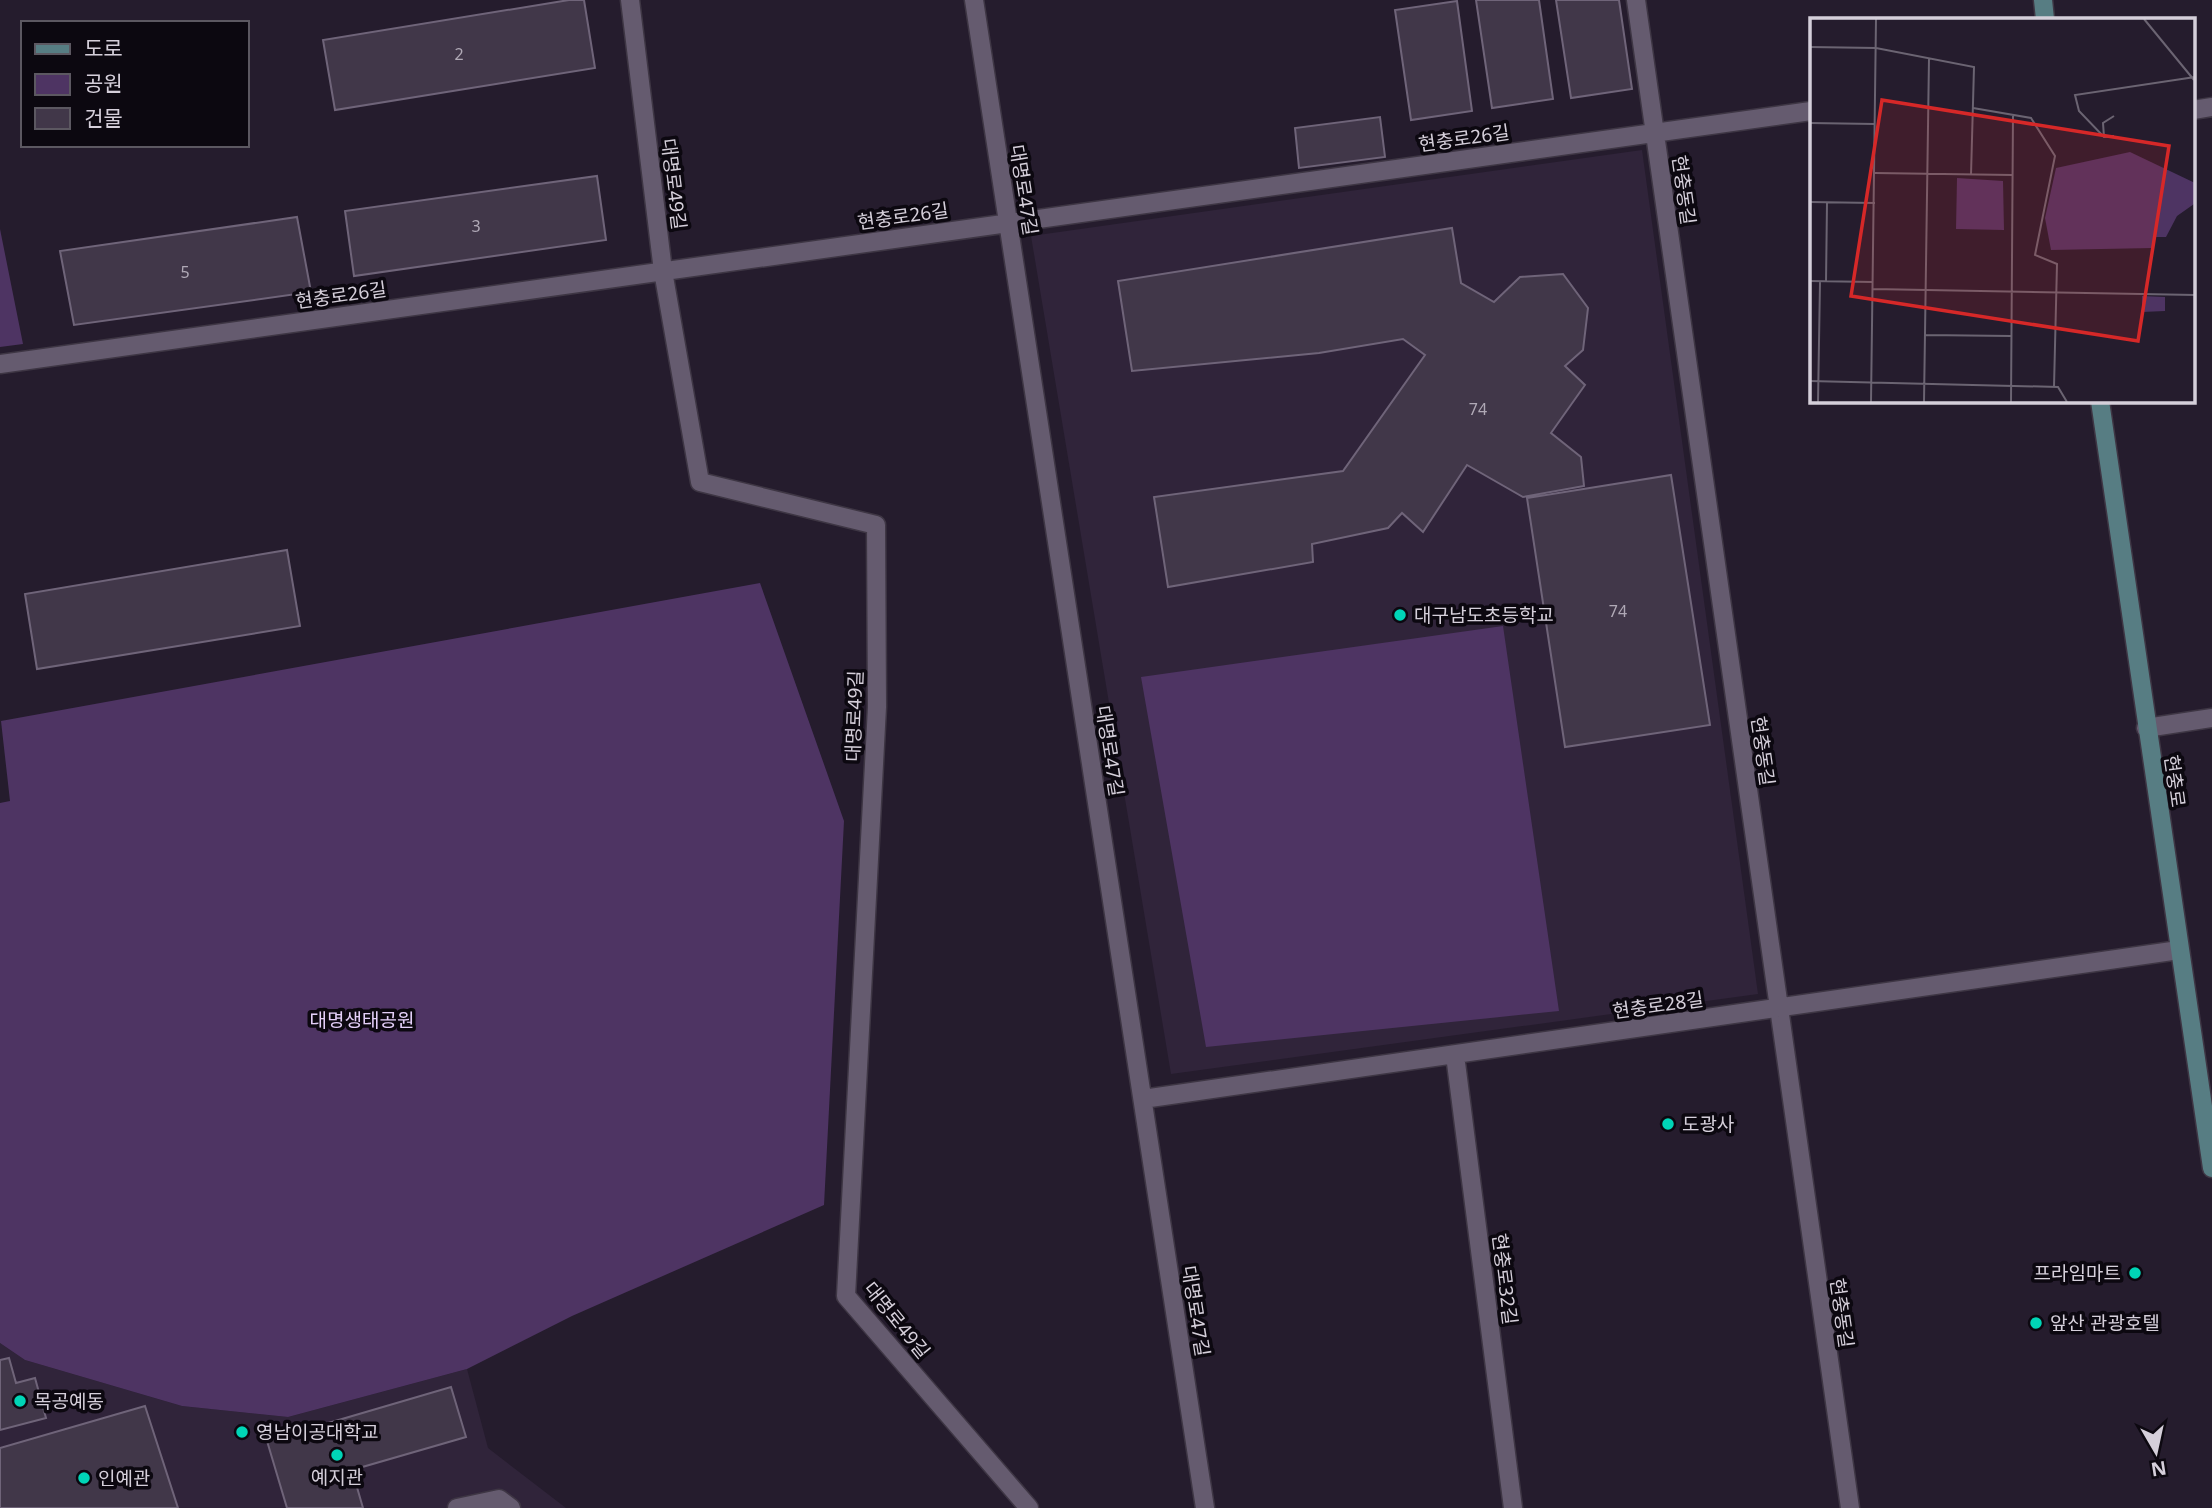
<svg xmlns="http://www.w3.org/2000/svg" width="2212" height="1508" viewBox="0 0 2212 1508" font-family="'Noto Sans','Noto Sans KR',sans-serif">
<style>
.built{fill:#30243a}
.green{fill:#4e3463}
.building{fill:#413749;stroke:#6f6479;stroke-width:2}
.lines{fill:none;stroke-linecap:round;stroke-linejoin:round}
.minor-casing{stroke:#3e3644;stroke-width:21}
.secondary-casing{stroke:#3e3644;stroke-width:21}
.minor{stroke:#655b6f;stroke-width:18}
.secondary{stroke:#577d83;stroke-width:18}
.poi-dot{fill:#00d5b7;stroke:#0c0810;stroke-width:2.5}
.labels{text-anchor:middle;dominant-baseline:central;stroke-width:7;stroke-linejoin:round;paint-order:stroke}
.number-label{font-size:16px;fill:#b0a9b6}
.street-label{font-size:19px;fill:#d5cfda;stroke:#0c0810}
.poi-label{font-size:19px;fill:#d5cfda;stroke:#0c0810;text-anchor:start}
.park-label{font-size:19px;fill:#e4cff9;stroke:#0c0810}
.inset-road{fill:none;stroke:#6b6472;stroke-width:2}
.view{fill:#d62828;fill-opacity:0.15;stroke:#d62828;stroke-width:3.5}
.inset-edge{fill:none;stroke:#d5cfda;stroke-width:3.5}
</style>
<rect width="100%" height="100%" fill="#251c2d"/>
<path class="built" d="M1642 150 1758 994 1171 1074 1031 236Z
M0 1343 25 1360 182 1406 288 1417 467 1369 488 1448 566 1508H0Z"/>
<path class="green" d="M0 229 23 344 0 347Z
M760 583 844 821 824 1205 572 1316 467 1369 288 1417 182 1406 25 1360 0 1343V803L10 801 1 721Z
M1503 626 1559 1011 1206 1047 1141 677Z"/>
<path class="building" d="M569 0H584L595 68 335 110 323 40Z
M1476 0H1539L1553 99 1492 108Z
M1556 0H1619L1632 89 1571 98Z
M1457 1 1472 111 1411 120 1395 10Z
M1380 117 1385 157 1299 168 1295 128Z
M597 176 606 240 354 276 345 211Z
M297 217 311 292 74 325 60 251Z
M1452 228 1461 283 1494 302 1520 277 1563 274 1588 308 1583 350 1565 366 1585 385 1551 433 1581 457 1584 486 1523 497 1467 465 1423 532 1402 513 1388 528 1312 544 1313 562 1168 587 1154 497 1343 471 1425 355 1403 339 1319 353 1132 371 1118 281Z
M1671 475 1710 725 1565 747 1527 498Z
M287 550 300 626 37 669 25 594Z
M9 1358 16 1383 35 1378 46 1418 0 1430V1360Z
M451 1387 466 1437 352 1470 363 1508H287L267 1441Z
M145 1406 178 1508H0V1448Z"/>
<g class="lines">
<defs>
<path id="minor" d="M630 0 663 271 700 482 876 525 877 707 846 1296 1029 1508
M974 0 1205 1508
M1636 0 1850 1508
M2193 110 2212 107
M0 364 1811 111
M2146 728 2212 718
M1455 1055 1513 1508
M1143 1099 2179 950
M457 1508 499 1499 511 1508"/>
<path id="secondary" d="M2043 0 2045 19
M2100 401 2212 1168"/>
</defs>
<use href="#minor" class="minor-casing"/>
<use href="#secondary" class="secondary-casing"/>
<use href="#minor" class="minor"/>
<use href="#secondary" class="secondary"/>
</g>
<g class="poi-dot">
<circle cx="1400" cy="615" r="7"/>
<circle cx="1668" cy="1124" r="7"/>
<circle cx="2135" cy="1273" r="7"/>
<circle cx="2036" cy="1323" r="7"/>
<circle cx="20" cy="1401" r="7"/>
<circle cx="242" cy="1432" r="7"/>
<circle cx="337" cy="1455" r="7"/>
<circle cx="84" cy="1478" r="7"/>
</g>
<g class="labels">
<g class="number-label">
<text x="459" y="54">2</text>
<text x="476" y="226">3</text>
<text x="185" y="272">5</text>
<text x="1478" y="409">74</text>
<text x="1618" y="611">74</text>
</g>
<g class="street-label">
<text transform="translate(1464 138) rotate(-8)">현충로26길</text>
<text transform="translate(674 184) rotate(83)">대명로49길</text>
<text transform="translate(1024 190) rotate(81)">대명로47길</text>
<text transform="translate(1684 190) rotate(82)">현충동길</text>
<text transform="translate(903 216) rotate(-8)">현충로26길</text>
<text transform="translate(341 295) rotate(-8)">현충로26길</text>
<text transform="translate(854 716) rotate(-88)">대명로49길</text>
<text transform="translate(1110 751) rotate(81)">대명로47길</text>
<text transform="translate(1763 751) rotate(82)">현충동길</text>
<text transform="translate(2175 781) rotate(82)">현충로</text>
<text transform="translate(1658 1005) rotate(-8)">현충로28길</text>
<text transform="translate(1505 1279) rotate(83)">현충로32길</text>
<text transform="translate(1196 1311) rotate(81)">대명로47길</text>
<text transform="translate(1842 1313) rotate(82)">현충동길</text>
<text transform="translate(897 1320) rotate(51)">대명로49길</text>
</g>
<g class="poi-label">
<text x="1414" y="615">대구남도초등학교</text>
<text x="1682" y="1124">도광사</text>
<text x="2121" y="1273" text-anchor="end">프라임마트</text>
<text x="2050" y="1323">앞산 관광호텔</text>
<text x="34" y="1401">목공예동</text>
<text x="256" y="1432">영남이공대학교</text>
<text x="337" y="1477" text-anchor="middle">예지관</text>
<text x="98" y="1478">인예관</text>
</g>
<g class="park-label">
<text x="362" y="1020">대명생태공원</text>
</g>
</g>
<g transform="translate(1810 18)">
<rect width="385" height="385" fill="#251c2d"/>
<path d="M320 134 385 165 384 186 367 198 356 219H343V230L241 232 235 200 246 150ZM147 160 193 163 194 212 146 211ZM332 278 355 279V293L332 294Z" fill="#4e3463"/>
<path class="inset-road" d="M334 1 384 62M0 29 66 30 164 49 161 157M163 90 221 100 245 138 225 237 247 246 244 369M0 105 65 106M304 118 294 119 269 93 265 77 385 59M294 119 293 105 304 98M65 155 202 157M0 184 65 185M0 263 63 264M16 264 17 185M63 271 385 277M115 317 201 318M0 363 248 369 257 384M8 384 10 264M61 384 66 1M114 384 119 40M201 384 203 96"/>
<path class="view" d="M72 82 359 128 328 323 41 278Z"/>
<rect width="385" height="385" class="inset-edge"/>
</g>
<rect x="21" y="21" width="228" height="126" fill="#0c0810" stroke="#5c5861" stroke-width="2"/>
<rect x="35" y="44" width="35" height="10" fill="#577d83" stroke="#5c5861" stroke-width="2"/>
<text x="84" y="56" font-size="21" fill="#d5cfda">도로</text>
<rect x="35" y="74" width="35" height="21" fill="#4e3463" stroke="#5c5861" stroke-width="2"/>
<text x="84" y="91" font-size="21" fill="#d5cfda">공원</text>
<rect x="35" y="108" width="35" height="21" fill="#413749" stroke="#5c5861" stroke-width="2"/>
<text x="84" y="126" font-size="21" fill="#d5cfda">건물</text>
<g transform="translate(2156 1452) rotate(171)" stroke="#0c0810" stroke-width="5" paint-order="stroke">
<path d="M0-5L12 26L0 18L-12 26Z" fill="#d5cfda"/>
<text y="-10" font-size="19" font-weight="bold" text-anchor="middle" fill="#d5cfda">N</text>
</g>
</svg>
